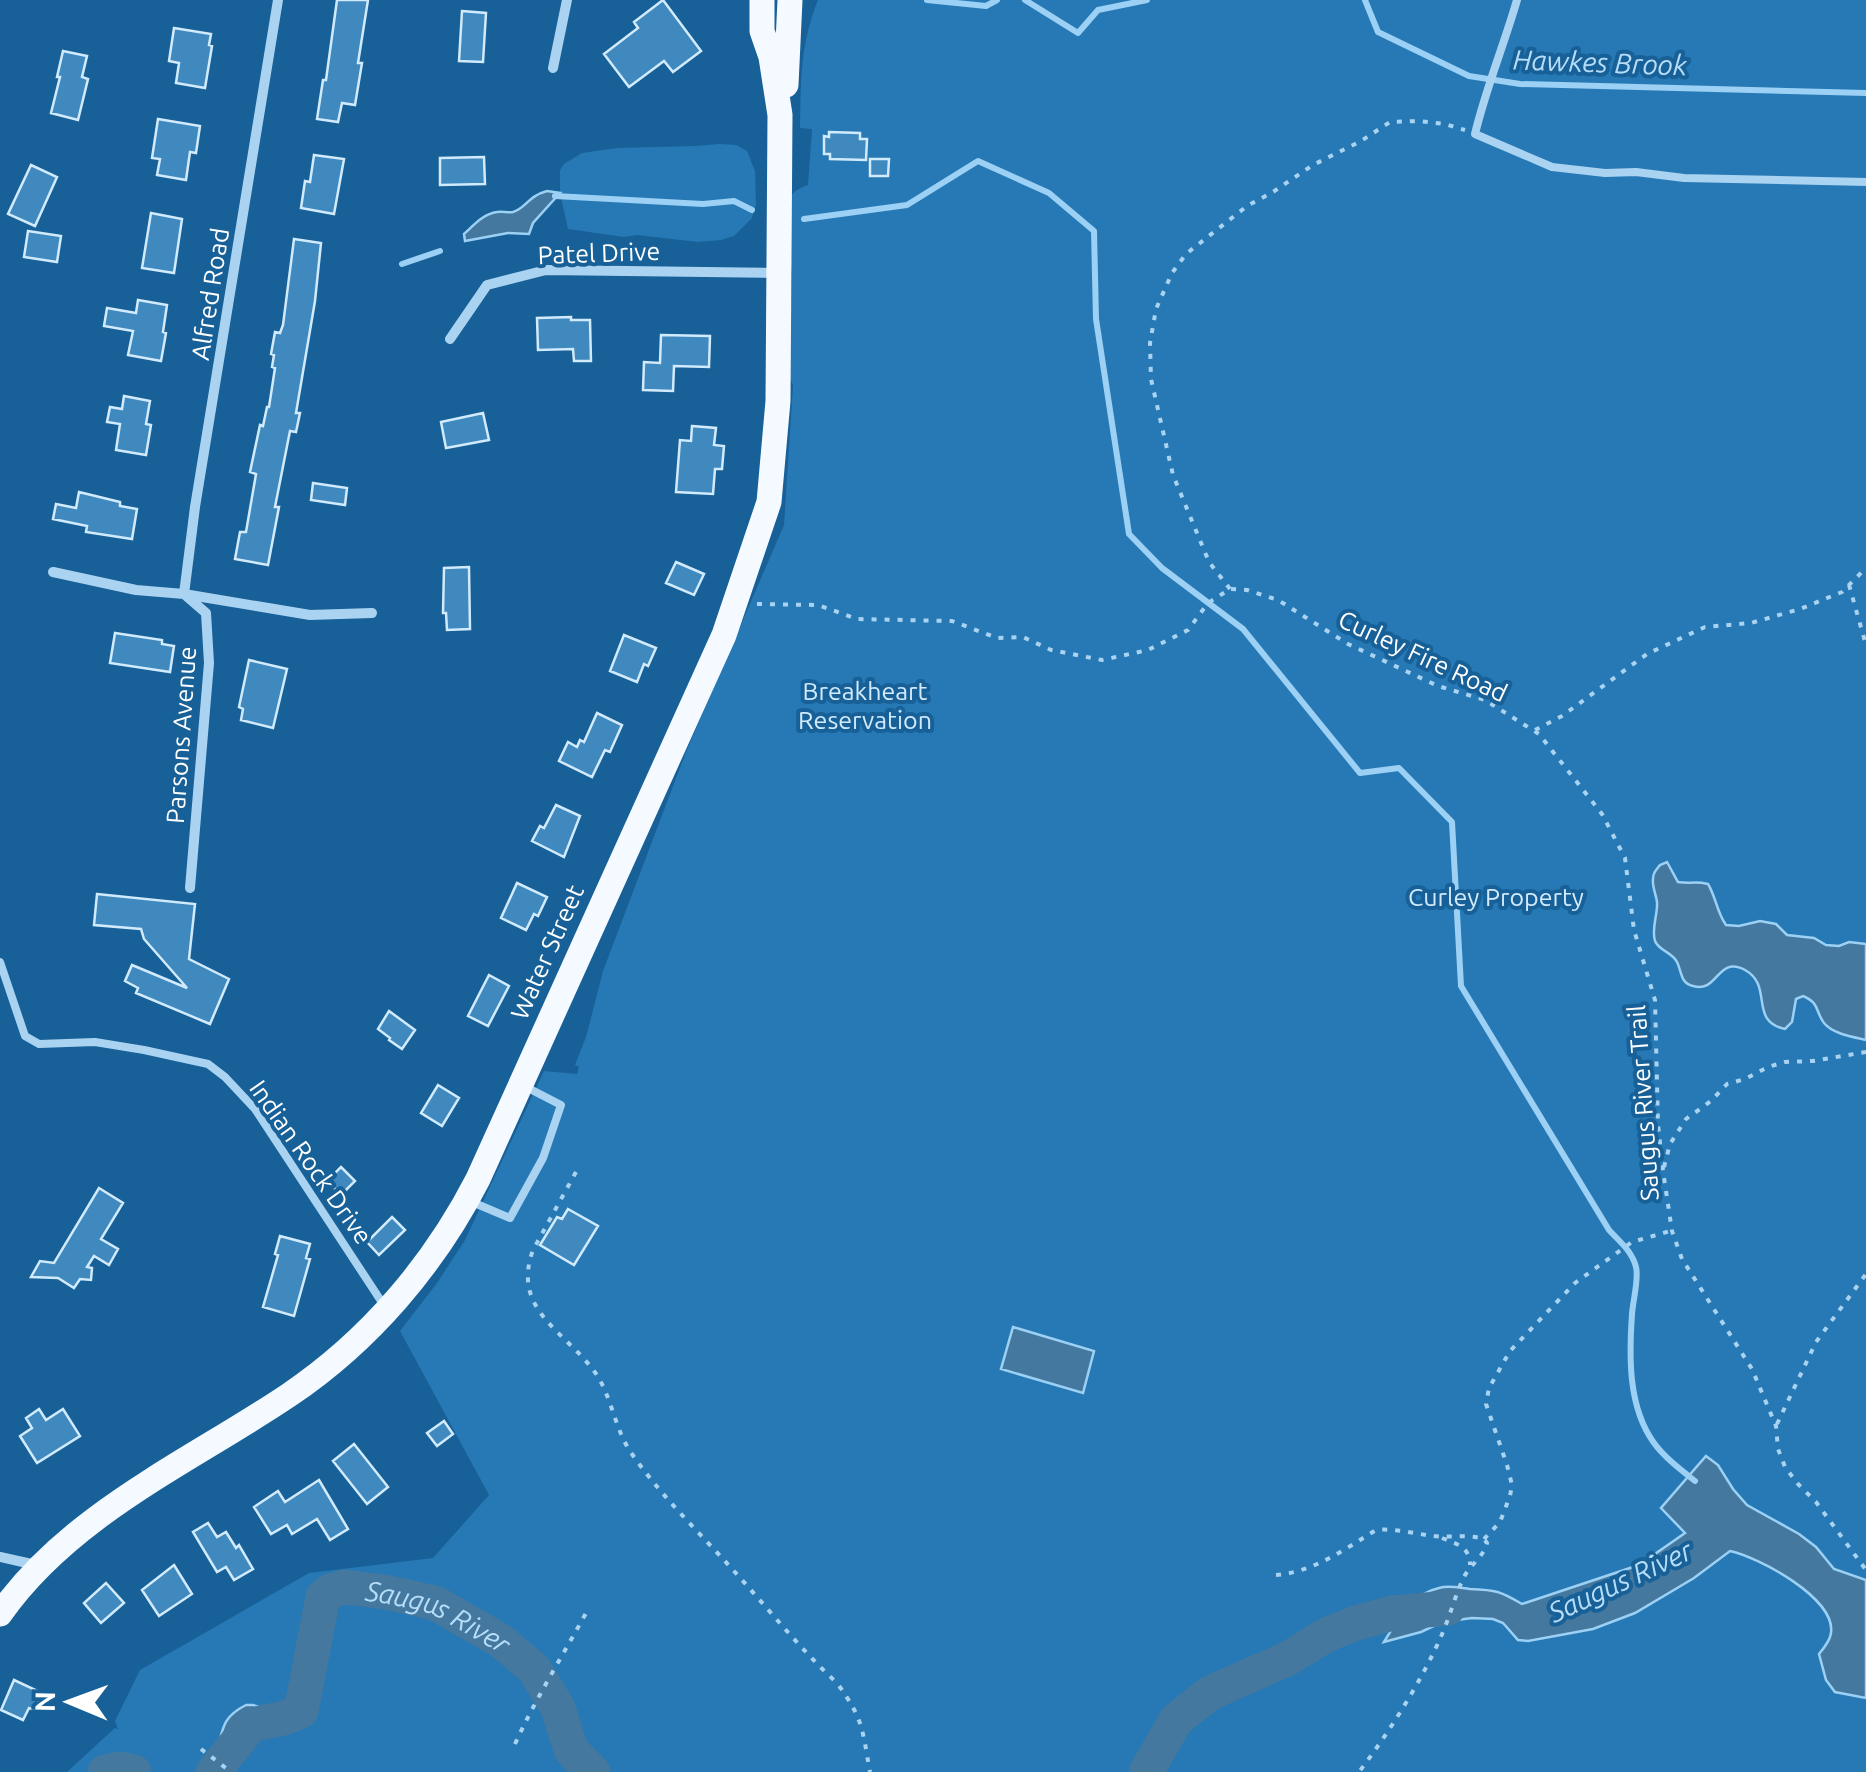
<svg xmlns="http://www.w3.org/2000/svg" width="1866" height="1772" viewBox="0 0 1866 1772" font-family="Ubuntu,sans-serif">
<style>
.green{fill:#2679b4}
.water{fill:#44789f;stroke:#9cd0f4;stroke-width:2.5}
.lines{fill:none;stroke-linecap:round;stroke-linejoin:round}
.stream{stroke:#9cd0f4;stroke-width:6}
.river{stroke:#44789f;stroke-width:35}
.building{fill:#3f89bf;stroke:#d1eafc;stroke-width:2.5}
.path{stroke:#aad3f1;stroke-width:4;stroke-dasharray:5 8;stroke-linecap:butt}
.lane{stroke:#aad3f1;stroke-width:8}
.street{stroke:#aad3f1;stroke-width:10}
.primary{stroke:#f4faff;stroke-width:25}
.labels{text-anchor:middle;dominant-baseline:central;stroke-width:8;stroke-linejoin:round;paint-order:stroke}
.street-label{font-size:25px;fill:#fff;stroke:#176098}
.park-label{font-size:25px;fill:#d1eafc;stroke:#176098}
.water-label{font-size:28px;font-style:italic;fill:#b6ddf8;stroke:#176098}
</style>
<rect width="100%" height="100%" fill="#176098"/>
<path class="green" d="M818 0H1866V1772H67L117 1726 115 1721 140 1670 309 1573 433 1558 489 1495 400 1331 437 1283 465 1240 544 1071 577 1074 579 1067 575 1065 586 1037 603 971 686 752 784 525 793 385 789 375 792 272C789 260 781 217 785 206 788 195 798 188 808 185L812 129 800 128C801 80 800 45 818 0Z
M719 144 736 145 747 151 755 171 756 205 752 218 734 236 721 240 698 242 637 235 624 237 568 229 560 193V170L564 164 582 153 617 148 696 146Z"/>
<path class="water" d="M547 191 560 193 533 223 529 234 508 233 465 241 464 234C474 225 483 214 497 212 502 211 508 213 513 212 525 209 528 196 547 191Z
M1667 862 1678 882C1690 884 1695 881 1708 884 1716 897 1717 913 1726 925L1739 926 1760 921 1776 924 1787 935 1814 938 1826 945 1839 946 1849 942 1866 944V1040C1853 1037 1833 1034 1824 1023 1815 1011 1820 1003 1803 996L1796 999 1792 1022 1785 1029C1748 1021 1774 986 1745 970 1717 955 1718 994 1693 986 1680 983 1682 972 1677 962 1672 952 1659 951 1655 941 1651 928 1658 915 1657 902 1656 894 1652 887 1653 879 1653 873 1656 870 1660 865Z
M1013 1327 1094 1351 1083 1393 1001 1369Z
M1706 1456 1718 1465 1733 1489 1747 1505 1799 1534 1816 1547 1834 1569 1866 1580V1698L1835 1692 1826 1680 1819 1654C1824 1648 1830 1641 1831 1633 1836 1598 1758 1557 1730 1551L1694 1578 1635 1613 1593 1629 1528 1641 1518 1640 1503 1623 1493 1619 1472 1618 1442 1622 1421 1632 1384 1642C1397 1621 1411 1594 1439 1588 1449 1585 1460 1588 1470 1589 1496 1590 1500 1591 1522 1604L1639 1565 1685 1533 1661 1508Z
M246 1705H253L287 1717C268 1726 236 1753 224 1772H203C207 1766 215 1758 217 1751 223 1729 222 1717 246 1705Z"/>
<g class="lines">
<path class="stream" d="M927 0 986 6 997 0
M1025 0 1078 33 1098 10 1147 0
M1365 0 1378 32 1469 76 1520 84 1866 93
M555 196 703 204 734 201 752 210
M804 219 907 205 978 161 1049 193 1094 231 1096 319 1129 534 1162 568 1243 629 1360 773 1399 768 1452 822 1461 986 1609 1230C1620 1242 1632 1251 1636 1267 1639 1279 1633 1300 1632 1314 1629 1357 1628 1407 1654 1443 1665 1458 1681 1470 1695 1481
M402 264 440 251"/>
<g class="river">
<path d="M105 1772 121 1769 134 1772"/>
<path id="s1" d="M213 1772 251 1725 284 1718 301 1711 323 1597 330 1591 345 1587 385 1592 435 1603 501 1641 534 1669 558 1708 571 1750 593 1772"/>
<path d="M1146 1772 1176 1720 1210 1693 1289 1658 1326 1635 1356 1623 1393 1613 1448 1608"/>
</g>
</g>
<path class="building" d="M337 0H368L358 63H362L355 105 342 103 338 122 317 119 323 80H326Z
M663 0 701 51 673 72 664 61 629 87 604 54 638 28 634 22Z
M462 11 486 13 483 62 459 61Z
M174 28 211 34 209 45 212 46 205 88 176 83 179 63 169 61Z
M63 51 87 56 82 77 88 79 78 120 51 113 60 77H57Z
M158 119 200 126 196 153 190 152 186 180 157 175 160 159 152 158Z
M829 132 860 133V139H867L866 160 830 159V154H824V136L829 137Z
M314 155 344 159 334 214 301 208 305 181 310 182Z
M484 157 485 184 440 185V158Z
M870 159H889L888 176H870Z
M31 165 57 177 35 226 8 214Z
M151 213 182 219 174 273 142 268Z
M28 231 61 236 57 262 24 257Z
M294 239 321 243 315 301 296 413H300L296 432 290 431 275 507H279L268 565 235 559 240 532H246L256 474 250 472 260 425 263 426 267 407H269L275 368 272 367 274 355 271 354 275 332 280 333 283 325Z
M138 300 167 305 163 332 166 333 161 361 128 355 133 331 104 326 107 308 136 313Z
M571 317V320H590L591 361H574L573 349 538 350 537 318Z
M661 335 710 336 709 367 674 366 673 391 643 390 644 362 660 363Z
M124 396 150 401 146 424 151 425 146 455 116 450 120 424 107 422 110 407 122 409Z
M483 413 489 440 446 448 441 422Z
M692 426 716 428 714 445 724 446 722 469H715L713 494 676 492 680 440 691 441Z
M313 483 347 488 345 505 311 500Z
M79 492 120 502V506L137 509 132 539 86 532 87 526 53 519 56 504 76 508Z
M676 562 704 574 694 595 666 583Z
M469 567 470 629 447 630 446 613H443L444 568Z
M115 633 162 640V644L174 646 170 672 110 663Z
M624 635 656 648 648 666 644 664 637 682 610 671Z
M249 660 287 669 273 728 241 720 243 709 239 707Z
M597 713 622 725 610 752 605 750 592 777 559 761 568 742 577 747 580 740 584 742Z
M556 805 580 816 564 857 532 841 540 826 544 828Z
M517 883 547 897 538 916 534 914 526 930 501 918Z
M97 894 195 904 189 959 229 979 210 1024 136 993 138 988 125 981 132 965 187 988 144 939 141 929 94 925Z
M489 975 509 986 488 1026 468 1016Z
M389 1011 415 1030 402 1049 389 1040 390 1038 378 1029Z
M438 1085 459 1098 442 1126 421 1113Z
M341 1167 355 1181 341 1195 327 1181Z
M99 1188 123 1203 101 1239 118 1249 109 1265 94 1256 87 1267 92 1268 91 1280 80 1279 74 1288 58 1278 31 1277 40 1261 54 1263Z
M568 1209 598 1226 574 1265 540 1245 557 1217 562 1219Z
M392 1217 405 1230 379 1255 367 1242Z
M280 1236 310 1244 306 1258 310 1259 294 1316 263 1307 278 1255 275 1254Z
M39 1409 46 1420 63 1409 80 1436 37 1463 20 1436 32 1428 26 1418Z
M444 1421 453 1434 437 1446 427 1433Z
M354 1444 388 1487 367 1504 333 1461Z
M319 1480 348 1529 330 1540 317 1519 292 1534 287 1525 271 1534 254 1507 278 1491 285 1502Z
M208 1523 217 1537 226 1532 236 1548 239 1545 253 1569 234 1580 226 1567 217 1572 193 1532Z
M174 1565 192 1594 159 1616 142 1590Z
M106 1583 124 1603 101 1623 84 1603Z
M14 1680 42 1693 34 1710 29 1708 23 1720 1 1710Z"/>
<g class="lines">
<path class="path" d="M1849 585 1866 645
M1230 589 1209 562 1173 475 1151 379 1150 343 1156 309 1172 273 1186 254 1247 206 1273 192 1313 165 1361 141 1390 122 1419 121 1445 124 1465 130
M757 604 818 605 857 619 952 621 997 638 1023 637 1051 650 1102 660 1148 650 1188 630 1208 603 1230 589 1247 590 1278 600 1348 644 1438 686 1485 700 1539 734 1602 814 1625 858 1634 930 1655 1000 1658 1124 1663 1171 1672 1231 1682 1259 1752 1369 1776 1426 1778 1449 1785 1467 1798 1484 1816 1502 1866 1570
M1535 730 1562 716 1647 654 1705 627 1751 623 1800 609 1842 592 1866 568
M1664 1167 1670 1144 1686 1119 1711 1101 1727 1084 1745 1079 1768 1067 1785 1062 1813 1061 1866 1052
M576 1172 533 1250C511 1310 565 1331 594 1371 612 1395 614 1429 632 1454 661 1496 699 1532 733 1570 767 1607 799 1648 837 1683 864 1720 862 1729 870 1772
M1777 1424 1816 1342 1866 1274
M1442 1538C1457 1544 1470 1547 1470 1565
M1484 1539 1500 1522 1510 1496 1512 1485 1507 1465 1486 1404 1489 1388 1510 1351 1575 1283 1632 1242 1670 1231
M1276 1575C1314 1572 1345 1549 1376 1530 1396 1528 1415 1534 1434 1536 1451 1538 1468 1534 1484 1539L1487 1543C1484 1557 1468 1566 1462 1581 1455 1597 1450 1615 1443 1632 1423 1679 1390 1731 1359 1772
M515 1744C536 1698 562 1657 586 1613
M201 1749 231 1772"/>
<path class="lane" d="M1517 0C1504 45 1486 88 1475 134L1552 167 1605 173 1636 172 1684 178 1866 182
M0 962 25 1036 39 1044 95 1042 144 1050 208 1064 225 1077 255 1109 385 1307
M472 1202 510 1218 543 1158 561 1105 526 1087"/>
<path class="street" d="M553 68 567 0
M450 339 487 285 546 270 777 273
M53 572 136 590 184 594 310 615 372 613
M190 888 209 663 206 613 184 594 195 507 278 0
M0 1557 36 1565"/>
<path class="primary" d="M786 85 790 0
M0 1614C70 1514 191 1461 289 1395 369 1341 434 1265 478 1179L724 635 769 502 778 401 780 115 771 57 762 31V0"/>
</g>
<g class="labels">
<g class="street-label">
<text transform="translate(599 253) rotate(-2)">Patel Drive</text>
<text transform="translate(210 294) rotate(-81)">Alfred Road</text>
<text transform="translate(1423 656) rotate(25)">Curley Fire Road</text>
<text transform="translate(181 735) rotate(-86)">Parsons Avenue</text>
<text transform="translate(547 952) rotate(-66)">Water Street</text>
<text transform="translate(1643 1103) rotate(-94)">Saugus River Trail</text>
<text transform="translate(311 1162) rotate(55)">Indian Rock Drive</text>
</g>
<g class="park-label">
<text x="865" y="691">Breakheart<tspan x="865" dy="29">Reservation</tspan></text>
<text x="1496" y="897">Curley Property</text>
</g>
<g class="water-label">
<text transform="translate(1600 62) rotate(2)">Hawkes Brook</text>
<text transform="translate(1620 1581) rotate(-25)">Saugus River</text>
<text stroke="none"><textPath href="#s1" startOffset="352">Saugus River</textPath></text>
</g>
</g>
<g transform="translate(70 1702) rotate(271)" stroke="#176098" stroke-width="8" paint-order="stroke">
<path d="M0-8L18 38L0 25L-18 38Z" fill="#ffffff"/>
<text y="-15" font-size="28" font-weight="bold" text-anchor="middle" fill="#ffffff">N</text>
</g>
</svg>
